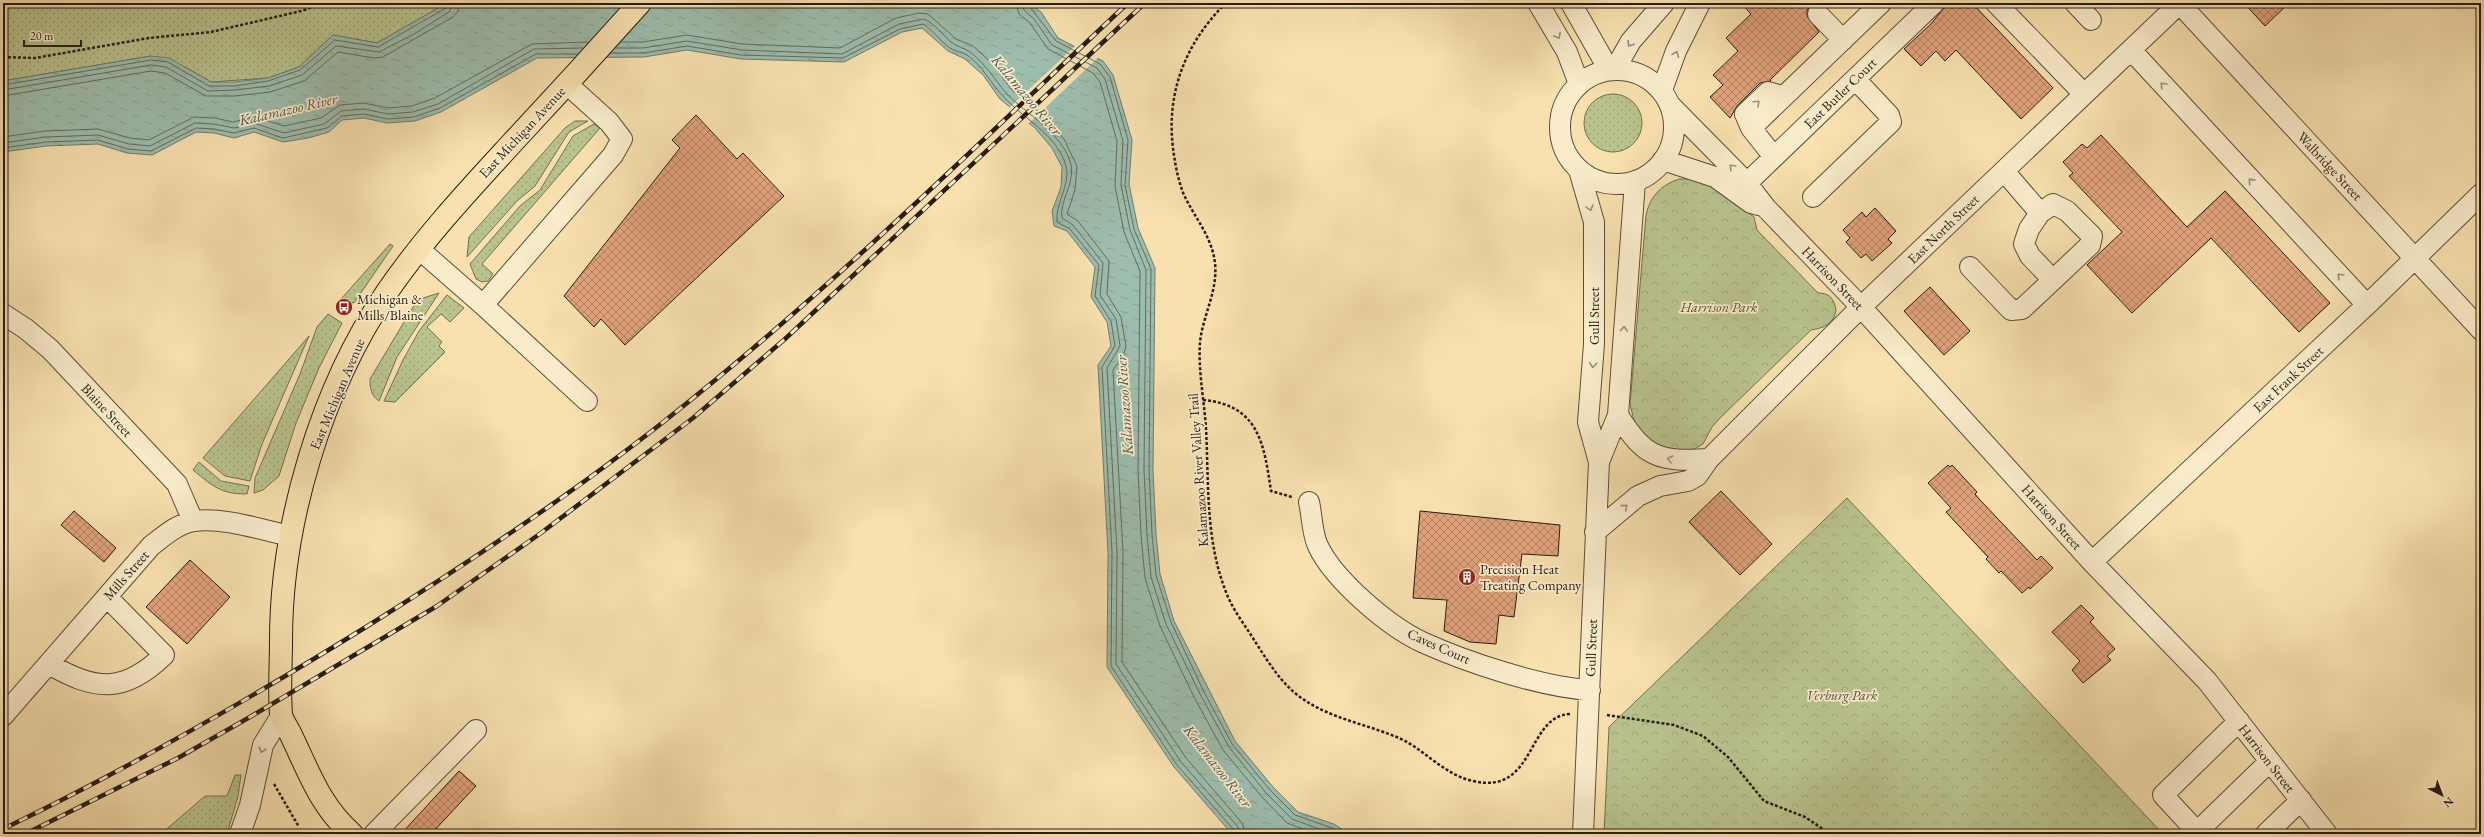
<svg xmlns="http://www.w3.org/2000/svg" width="2484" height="837" viewBox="0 0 2484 837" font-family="'EB Garamond',serif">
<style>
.grass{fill:url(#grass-dots);stroke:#707051}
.park{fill:url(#park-crowns);stroke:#707051}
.water{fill:url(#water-ripples);stroke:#6d7d70}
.pier{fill:#f8e1af}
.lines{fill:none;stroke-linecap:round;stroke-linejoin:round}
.shore{stroke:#626c60;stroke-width:1}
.building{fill:url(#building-cross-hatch);stroke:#261c14}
.minor-casing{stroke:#5a4d3b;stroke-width:22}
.major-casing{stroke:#261c14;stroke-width:24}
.path{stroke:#261c14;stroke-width:2.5;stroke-dasharray:3 2;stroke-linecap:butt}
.minor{stroke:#faeccb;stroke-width:20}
.major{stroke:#f8e1af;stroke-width:22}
.rail-casing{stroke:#261c14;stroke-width:4.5}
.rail{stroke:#faeccb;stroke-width:3;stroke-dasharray:9;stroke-linecap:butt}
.oneway{stroke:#9b8e79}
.labels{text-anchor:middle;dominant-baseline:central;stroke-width:3.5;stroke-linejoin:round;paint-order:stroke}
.street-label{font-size:14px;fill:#261c14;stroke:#faeccb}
.poi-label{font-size:14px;fill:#261c14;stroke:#faeccb;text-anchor:start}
.park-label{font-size:14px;font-style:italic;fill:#524e39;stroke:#faeccb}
.water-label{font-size:15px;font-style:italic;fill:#50544a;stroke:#faeccb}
</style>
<defs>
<pattern id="grass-dots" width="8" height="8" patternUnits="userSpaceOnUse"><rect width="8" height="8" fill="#b9c38e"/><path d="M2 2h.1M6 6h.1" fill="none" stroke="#9fa77a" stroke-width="1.8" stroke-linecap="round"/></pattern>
<pattern id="park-crowns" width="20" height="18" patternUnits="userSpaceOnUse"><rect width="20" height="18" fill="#b9c38e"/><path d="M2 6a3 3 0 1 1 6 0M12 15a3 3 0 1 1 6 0" fill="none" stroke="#9fa77a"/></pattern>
<pattern id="water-ripples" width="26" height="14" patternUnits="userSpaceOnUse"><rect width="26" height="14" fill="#9dbdad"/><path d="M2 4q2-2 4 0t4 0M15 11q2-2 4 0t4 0" fill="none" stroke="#87a294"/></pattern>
<pattern id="building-cross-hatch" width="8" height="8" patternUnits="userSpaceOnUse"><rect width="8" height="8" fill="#e1a27b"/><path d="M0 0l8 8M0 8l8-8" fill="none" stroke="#b68364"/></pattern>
</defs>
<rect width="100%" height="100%" fill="#f8e1af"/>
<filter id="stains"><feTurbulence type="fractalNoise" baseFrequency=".005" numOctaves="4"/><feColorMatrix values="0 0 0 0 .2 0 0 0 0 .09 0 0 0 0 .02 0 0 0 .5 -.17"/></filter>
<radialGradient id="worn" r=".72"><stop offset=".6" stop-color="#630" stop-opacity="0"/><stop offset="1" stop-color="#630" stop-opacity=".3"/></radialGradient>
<path class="grass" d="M3 3H447L377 43 333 35 299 67 268 78 211 82 189 69 151 56 3 81Z
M1584 123a29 29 0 1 1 58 0a29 29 0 1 1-58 0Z
M575 121H588L569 132 535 186 517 201 467 257 469 237 565 128Z
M594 124 600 128 482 264 493 274 488 281 482 282 476 279 470 264 520 206 540 190 573 136Z
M390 244 393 246 354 303 341 299Z
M439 293 397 357 379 401C371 395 370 389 370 379L413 307 420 299Z
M447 295 464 308 450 322 441 314 427 327 442 342 439 346 445 352 395 402 384 401 403 360 419 331Z
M328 314 342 323 319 368 296 423 279 476 263 490 254 493 255 478 300 374 317 327Z
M309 336 262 444 250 481 225 476 203 458Z
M199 462 221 481 249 486 247 494C220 494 213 486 193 470Z
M235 775H241L238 796 227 834H161L205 796H227Z"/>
<path class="park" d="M1679 179H1693L1710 183 1754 217 1757 230 1818 293C1829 293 1834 298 1836 310 1834 324 1824 328 1811 330L1720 418 1712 427 1703 444 1689 452 1657 446 1635 425 1630 404 1646 215C1650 196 1661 185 1679 179Z
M1847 498 2163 834H1604L1609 727Z"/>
<path class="water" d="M447 3H1029L1041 12 1058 38 1103 61 1113 75 1132 140 1129 184 1138 228 1155 268 1153 470 1156 534 1160 574 1174 621 1235 741 1273 787 1298 812 1334 824 1349 834H1232L1174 767 1107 667 1108 553 1098 365 1111 346 1107 322 1091 297 1095 267 1067 231 1054 226 1052 211 1061 187 1062 167 1052 148 1035 128 1000 99 983 75 965 59 948 51 922 28 902 32 844 62 741 59 687 50 644 57 537 58 441 112 415 121 387 123 364 118 342 120 329 132 308 138 283 142 254 132 234 138 214 133 196 132 152 155 127 153 98 144 46 146 3 152V81L151 56 169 58 211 82H234L268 78 299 67 333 35 377 43Z"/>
<path class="pier" d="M1076 45 1099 57 1027 125 1008 109Z"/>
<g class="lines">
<path class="shore" d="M1016 3 1019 14 1030 23 1048 49 1093 73 1100 82 1117 141 1115 186 1124 232 1140 271 1138 470 1141 535 1145 578 1160 626 1194 697 1223 750 1262 797 1287 823 1316 834
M1022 3 1024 10 1034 19 1052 45 1097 68 1105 79 1123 141 1121 185 1130 230 1146 270 1144 470 1147 535 1151 577 1166 624 1200 694 1229 747 1266 793 1292 819 1333 834
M1027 3 1056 41 1100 64 1110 77 1128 140 1125 185 1134 229 1151 269 1149 470 1152 534 1156 575 1171 622 1204 692 1232 744 1270 790 1295 815 1332 828 1342 834
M621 42H643L687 35 742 44 840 48 896 18 919 13 928 14 956 39 973 46 993 64 1011 89 1045 117 1064 139 1077 166 1075 190 1067 214 1078 221 1109 261 1107 294 1121 317 1126 346 1124 354 1113 370 1123 552 1122 662 1186 758 1242 823 1246 834
M615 48H643L687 41 742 50 842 54 899 24 924 19C934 23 943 35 951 42 957 47 965 48 970 52 986 64 994 79 1006 93 1026 114 1064 134 1071 165 1075 184 1059 201 1062 218L1073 225 1103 263 1100 295 1116 319 1120 346 1107 368 1117 552 1116 664 1181 762 1238 827 1240 834
M611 53H644L687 46 741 55 843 58 900 29 923 24C933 30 940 41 950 48 955 51 962 52 967 55 983 66 990 83 1003 96 1023 119 1057 134 1066 166 1071 185 1055 203 1057 222L1070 229 1099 265 1095 296 1111 321 1115 346 1102 367 1112 552 1111 666 1177 765 1234 830 1235 834
M3 85 151 60 168 62 209 86H234L268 81 300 70 335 40 378 47 446 8 448 3
M3 90 151 65 166 67 208 91 235 90 269 86 302 75 336 46 379 52 414 34 449 12 453 3
M3 96 151 71 165 73 206 96H235L270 92 304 81 338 52 374 58 383 57 453 17 458 11 459 3
M3 137 45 131 98 129 130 138 149 140 194 117 215 118 233 122 255 117 284 126 321 118 340 105 364 103 388 108 412 106 435 98 532 44 588 42
M3 143 46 137 98 135 129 144 150 146 195 123 214 124 234 128 254 123 284 133 324 124 341 111 364 109 388 114 413 112 438 104 534 49 583 48
M3 148 46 142 98 140 128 149 151 151 196 128 214 129 234 133 254 128 283 138 327 128 342 116 364 114 388 119 414 117 440 108 536 54H578"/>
</g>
<path class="building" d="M1741 3H1815L1807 10V16L1819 32 1770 80 1771 81 1760 83 1737 106 1730 118 1710 97 1723 85 1713 75 1738 51 1726 38 1751 14Z
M1948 3H1972L2053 88 2021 119 1956 50 1945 61 1936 51 1921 66 1904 49 1931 24Z
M2244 3H2289L2265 26Z
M696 115 737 159 743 153 784 196 625 345 601 319 594 327 564 296 680 148 672 140Z
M2101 135 2187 227 2225 191 2330 303 2299 332 2211 238 2132 313 2087 265 2122 232 2069 176 2073 173 2063 162 2082 144 2087 148Z
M1875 208 1896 231 1888 239 1892 243 1872 261 1866 254 1861 258 1846 242 1850 238 1843 230 1862 212 1866 217Z
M1930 287 1970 331 1944 355 1904 311Z
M1948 465 1950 467 1952 465 1977 492 1975 494 1980 500 2037 560 2041 556 2053 568 2030 589 2029 587 2022 593 2001 571 1999 573 1986 559 1988 557 1946 512 1951 508 1928 483Z
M1721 491 1772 544 1740 575 1689 522Z
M74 511 116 548 104 562 61 525Z
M1420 511 1560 525 1558 556 1522 554 1514 617 1499 615 1496 644 1470 642 1444 631 1447 600 1413 598Z
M190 560 230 597 187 644 146 607Z
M2081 605 2094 618 2090 622 2115 649 2107 656 2111 660 2083 683 2072 670 2080 661 2052 632Z
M459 771 476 786 431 834H401Z"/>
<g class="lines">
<defs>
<path id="minor" d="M1538 3 1567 52 1579 84
M1571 3 1609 70
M1996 3 2084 94
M2075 3 2091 20
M2179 3 2481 330
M1818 14 1843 40
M2131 50 2367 305
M1615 69 1631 41 1664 3
M1560 127a57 57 0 1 1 114 0a57 57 0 1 1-114 0Z
M567 84 609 122 622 139 613 155 483 305 587 401
M1662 90 1676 51 1700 3
M1671 106 1746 182 1766 208 1861 307 2092 562 2207 681 2327 834
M1751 128 1745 114 1768 92 1782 96
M1774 157 1751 128 1881 3
M1663 160 1715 177 1751 203 1758 205
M1579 170 1594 222V344L1588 422 1599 462 1583 834
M1747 183 1934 3
M1813 197 1891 122 1889 115 1855 79
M2040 213 2053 204 2067 211 2092 236 2090 245 2053 280
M419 249 483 305
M1970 267 2011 310 2022 309 2053 280 2030 256 2024 244 2029 229 2040 213 2004 171
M3 314 26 329 50 349 177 484 193 521
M1618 415C1645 458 1659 462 1709 459
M1599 462 1618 415 1635 181
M1309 502C1312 515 1312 534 1318 546 1334 580 1388 626 1422 642 1466 662 1541 687 1590 690
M1595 532 1638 496 1660 486 1688 481 1697 476 1709 459 1861 307 2180 3
M2092 562 2370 302 2481 194
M49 664C95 691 124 694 164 655L107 597
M3 716 151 546C164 536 177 524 194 521 225 517 261 530 291 536
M2197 832 2269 762
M240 834 250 805 263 745 281 716
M374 834 476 730
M2199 834 2163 795 2239 721
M2266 834 2301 800"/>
<path id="major" d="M352 834C320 806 309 772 291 735 288 728 282 721 281 714 279 690 281 665 281 641 281 524 321 389 387 292 424 238 468 191 512 143 555 97 598 50 640 3"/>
</defs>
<use href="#minor" class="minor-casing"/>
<use href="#major" class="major-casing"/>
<path class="path" d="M1226 3C1186 42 1166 92 1173 148 1175 164 1178 180 1184 195 1195 218 1212 237 1215 263 1218 291 1203 315 1200 342 1198 370 1204 399 1206 428 1209 485 1205 543 1228 597 1235 613 1247 628 1256 643 1269 663 1281 683 1300 697 1329 718 1362 723 1394 736 1422 746 1443 775 1473 781 1536 796 1526 716 1570 714
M3 57 35 58 149 38 211 32 301 11 325 3
M1203 400C1259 405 1264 444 1271 491L1292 497
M1607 715 1674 725 1703 736 1728 757 1764 801 1805 817 1830 834
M274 784 299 827"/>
<use href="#minor" class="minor"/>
<use href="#major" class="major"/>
<defs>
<path id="rail" d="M3 829C128 769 248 700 366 627 468 563 568 497 662 423 827 293 976 146 1128 3
M25 834 178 758 250 717 437 606 541 533 693 418 785 339 1145 3"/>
</defs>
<use href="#rail" class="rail-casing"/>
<use href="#rail" class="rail"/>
</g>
<defs><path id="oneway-chevron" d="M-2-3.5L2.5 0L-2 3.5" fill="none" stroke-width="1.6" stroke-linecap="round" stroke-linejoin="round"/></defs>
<g class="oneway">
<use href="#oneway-chevron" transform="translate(1558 36) rotate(61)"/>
<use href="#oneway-chevron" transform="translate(1630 44) rotate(122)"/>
<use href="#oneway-chevron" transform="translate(1676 54) rotate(-68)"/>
<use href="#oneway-chevron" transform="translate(2163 85) rotate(-133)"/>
<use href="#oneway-chevron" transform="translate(1757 103) rotate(-43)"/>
<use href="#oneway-chevron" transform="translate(1732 167) rotate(-135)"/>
<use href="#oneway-chevron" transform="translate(2251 181) rotate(-132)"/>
<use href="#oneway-chevron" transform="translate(1590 208) rotate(74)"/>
<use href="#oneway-chevron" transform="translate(2340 276) rotate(-134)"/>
<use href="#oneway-chevron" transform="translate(1624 329) rotate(-86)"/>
<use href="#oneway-chevron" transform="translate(1593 365) rotate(95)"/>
<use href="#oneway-chevron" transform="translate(1670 459) rotate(-166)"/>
<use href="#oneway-chevron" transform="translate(1625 507) rotate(-40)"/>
<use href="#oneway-chevron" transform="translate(262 750) rotate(106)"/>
</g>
<defs>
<symbol id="bus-disc" viewBox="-11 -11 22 22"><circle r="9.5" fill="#8f2418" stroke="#faeccb"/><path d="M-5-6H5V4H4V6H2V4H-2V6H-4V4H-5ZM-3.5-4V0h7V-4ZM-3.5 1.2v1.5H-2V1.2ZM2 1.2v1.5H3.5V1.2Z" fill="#fff"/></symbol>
<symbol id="building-disc" viewBox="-11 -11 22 22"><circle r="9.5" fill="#8f2418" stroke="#faeccb"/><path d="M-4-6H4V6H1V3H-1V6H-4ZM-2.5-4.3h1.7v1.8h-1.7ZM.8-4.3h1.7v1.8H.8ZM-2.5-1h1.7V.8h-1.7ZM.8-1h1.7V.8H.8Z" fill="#fff"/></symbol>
</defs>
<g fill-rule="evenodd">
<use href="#bus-disc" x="334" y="297" width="20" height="20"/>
<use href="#building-disc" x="1457" y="567" width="20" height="20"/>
</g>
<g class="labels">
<g class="street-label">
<text transform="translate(1840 93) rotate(-44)">East Butler Court</text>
<text transform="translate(522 132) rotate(-47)">East Michigan Avenue</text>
<text transform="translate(2330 166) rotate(47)">Walbridge Street</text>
<text transform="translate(1943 229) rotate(-44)">East North Street</text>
<text transform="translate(1833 278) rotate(46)">Harrison Street</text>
<text transform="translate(1594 316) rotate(-90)">Gull Street</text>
<text transform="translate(2288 379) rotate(-43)">East Frank Street</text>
<text transform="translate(337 394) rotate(-67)">East Michigan Avenue</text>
<text transform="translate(107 410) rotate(47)">Blaine Street</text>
<text transform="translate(1198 470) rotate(-94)">Kalamazoo River Valley Trail</text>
<text transform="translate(2052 517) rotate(48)">Harrison Street</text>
<text transform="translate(126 575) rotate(-49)">Mills Street</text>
<text transform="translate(1439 646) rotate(24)">Caves Court</text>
<text transform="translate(1591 648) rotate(-88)">Gull Street</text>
<text transform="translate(2267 758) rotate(52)">Harrison Street</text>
</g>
<g class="poi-label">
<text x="357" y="299">Michigan &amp;<tspan x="357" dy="16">Mills/Blaine</tspan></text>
<text x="1480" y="569">Precision Heat<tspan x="1480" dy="16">Treating Company</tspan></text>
</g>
<g class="park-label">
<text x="1719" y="307">Harrison Park</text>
<text x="1842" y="695">Verburg Park</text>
</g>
<g class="water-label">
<text transform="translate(1027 95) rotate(50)">Kalamazoo River</text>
<text transform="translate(288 109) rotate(-13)">Kalamazoo River</text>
<text transform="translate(1124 405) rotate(-94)">Kalamazoo River</text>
<text transform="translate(1218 766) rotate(52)">Kalamazoo River</text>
</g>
</g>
<rect width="2484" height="837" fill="none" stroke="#f8e1af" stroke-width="16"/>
<rect x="4" y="4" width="2476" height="829" fill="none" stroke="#261c14" stroke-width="2"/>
<rect x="8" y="8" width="2468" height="821" fill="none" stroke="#261c14"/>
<g transform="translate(2442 795) rotate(138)" stroke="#faeccb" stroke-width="3" paint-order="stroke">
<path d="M0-3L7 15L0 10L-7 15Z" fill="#261c14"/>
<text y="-6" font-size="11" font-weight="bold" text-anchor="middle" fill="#261c14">N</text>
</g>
<path d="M24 40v6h57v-6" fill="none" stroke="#261c14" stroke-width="2"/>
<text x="30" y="40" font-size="12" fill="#261c14" stroke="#faeccb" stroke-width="3" paint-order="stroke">20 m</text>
<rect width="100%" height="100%" filter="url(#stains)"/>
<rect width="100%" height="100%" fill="url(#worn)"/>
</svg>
